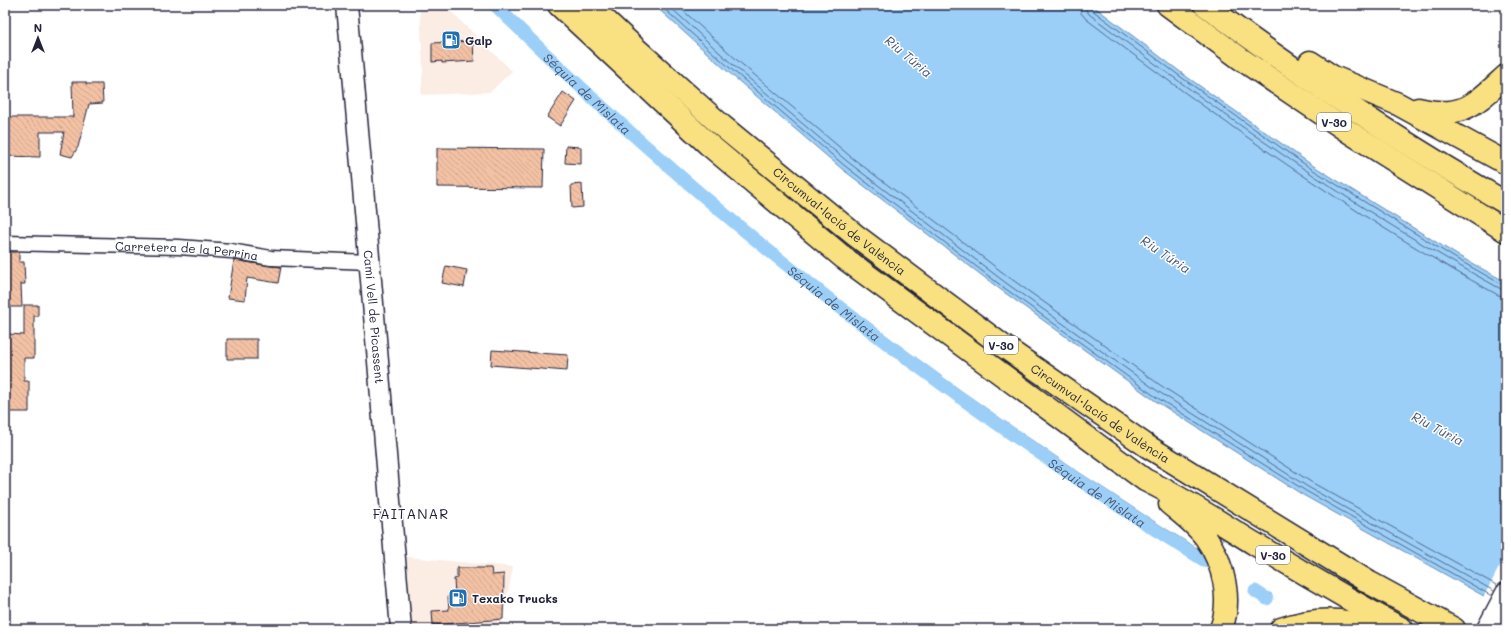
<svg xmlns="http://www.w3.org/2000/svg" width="1511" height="634" viewBox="0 0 1511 634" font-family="Mali,sans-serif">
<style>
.built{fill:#fbece4}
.water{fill:#9bcff8;stroke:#6b8aac}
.pier{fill:#fff}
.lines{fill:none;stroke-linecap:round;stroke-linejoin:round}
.shore{stroke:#526787;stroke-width:1}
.stream{stroke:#6b8aac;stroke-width:4}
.canal{stroke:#9bcff8;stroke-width:13}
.building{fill:url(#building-back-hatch);stroke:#22223b}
.street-casing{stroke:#22223b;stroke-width:17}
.secondary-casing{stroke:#22223b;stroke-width:23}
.highway-casing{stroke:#22223b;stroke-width:25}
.street{stroke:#fff;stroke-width:14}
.secondary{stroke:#fff;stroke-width:20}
.highway{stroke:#f9e181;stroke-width:22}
.labels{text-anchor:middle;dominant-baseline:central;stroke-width:3;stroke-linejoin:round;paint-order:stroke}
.shield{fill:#fff;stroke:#646476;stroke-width:1}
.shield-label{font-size:11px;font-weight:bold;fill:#22223b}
.poi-label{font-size:12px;font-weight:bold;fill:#22223b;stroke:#fff;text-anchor:start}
.street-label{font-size:12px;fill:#22223b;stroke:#fff}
.water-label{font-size:13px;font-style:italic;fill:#465674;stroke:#fff}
.quarter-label{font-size:14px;letter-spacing:1px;fill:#22223b;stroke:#fff}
</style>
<defs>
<pattern id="building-back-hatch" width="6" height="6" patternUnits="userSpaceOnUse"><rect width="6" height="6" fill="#f3c1a4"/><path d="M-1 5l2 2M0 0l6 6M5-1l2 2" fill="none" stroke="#d0a68e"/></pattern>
</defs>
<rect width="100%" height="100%" fill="#fff"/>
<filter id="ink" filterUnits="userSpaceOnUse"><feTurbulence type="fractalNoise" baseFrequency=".025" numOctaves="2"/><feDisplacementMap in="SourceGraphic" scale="8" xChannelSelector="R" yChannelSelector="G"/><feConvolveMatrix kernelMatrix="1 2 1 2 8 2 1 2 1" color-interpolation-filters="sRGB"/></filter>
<g filter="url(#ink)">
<path class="built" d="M437 5H444L512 71 490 92 421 95 423 70 420 9H432Z
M407 557 513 567 501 629H412Z"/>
<path class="water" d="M654 5H1092L1187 77 1312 165 1457 255 1506 282V607L1482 595 1303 495 1154 400 1001 290 842 169 727 71Z"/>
<path class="pier" d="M1506 554V609L1483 598Z"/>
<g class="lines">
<path class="shore" d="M660 5 730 68 845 166 1003 287 1156 397 1306 491 1492 596
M668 5 733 65 848 162 1006 283 1159 392 1308 487 1494 591
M677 5 737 60 851 157 1010 278 1163 387 1311 482 1498 586
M1079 5 1081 13 1086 19C1218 119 1352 215 1498 295L1506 296
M1085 5 1086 10 1089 14C1220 114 1356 210 1501 289L1506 290
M1090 5 1092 10 1185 80 1310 168 1455 258 1503 285H1506"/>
<path class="stream" d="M500 5C711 213 951 398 1203 554
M1257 588 1270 595"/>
<g class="canal">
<path id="s1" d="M495 5C709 216 949 403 1205 561"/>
<path d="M1255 591 1267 599"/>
</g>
</g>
<path class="building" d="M473 41 474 61 442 63V61L432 62V43Z
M72 82H86V84H102L103 103 89 104 78 147 72 157 60 154 64 132H40V157L5 156V117H73Z
M563 92 576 101 560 126 547 117Z
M566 146 581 147V164L565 163Z
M437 148 544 149 543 188 437 187Z
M582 184 583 207 572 208 571 185Z
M5 252H19V262H24L25 284H21L22 307H5Z
M234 260 270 266 281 267 278 283 247 278 245 300 228 298Z
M446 266 467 270 464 287 442 283Z
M24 305H38V316H34V358H24V381H29V412H6L5 381H6V359H8V334L24 335Z
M227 339H257V359H227Z
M492 350 568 355 567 371 491 365Z
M457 568H491L492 575 504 574 503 619 433 625 432 611 449 610 448 596H455L454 579 457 578Z"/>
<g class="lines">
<defs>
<g id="street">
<path id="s2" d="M5 243 179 247 231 251 271 258 369 262"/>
</g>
<g id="secondary">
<path id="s3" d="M347 5C365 213 384 421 401 629"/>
<path d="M1487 629 1506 593"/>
</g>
<g id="highway">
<path d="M559 5 708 144 844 258 1145 480C1183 498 1219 522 1255 544 1304 573 1353 602 1402 629"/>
<path id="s4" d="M589 5 634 47 722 126 855 235 1003 346 1147 446 1370 583 1454 629"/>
<path d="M1168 5 1241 59 1349 132 1506 231"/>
<path d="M1205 5C1301 76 1402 143 1506 203"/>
<path d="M1310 62 1333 77 1398 104 1506 163"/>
<path d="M1418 109C1462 120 1475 104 1506 76"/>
<path d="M1170 504C1182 514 1197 525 1206 538 1224 564 1232 600 1221 629"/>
<path d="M1281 629C1310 619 1342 617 1371 629"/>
</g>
</defs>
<use href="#street" class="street-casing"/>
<use href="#secondary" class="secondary-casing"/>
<use href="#highway" class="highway-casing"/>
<use href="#street" class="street"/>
<use href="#secondary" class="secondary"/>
<use href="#highway" class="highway"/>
</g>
</g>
<defs>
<symbol id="fuel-square" viewBox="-11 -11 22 22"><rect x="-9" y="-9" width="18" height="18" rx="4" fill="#1f6fb2" stroke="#fff"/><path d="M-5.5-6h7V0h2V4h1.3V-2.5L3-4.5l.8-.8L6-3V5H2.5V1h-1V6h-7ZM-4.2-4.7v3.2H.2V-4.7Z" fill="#fff"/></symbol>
</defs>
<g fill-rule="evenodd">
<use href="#fuel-square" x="440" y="29" width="22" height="22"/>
<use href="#fuel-square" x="447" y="587" width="22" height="22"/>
</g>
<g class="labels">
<g class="shield">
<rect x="1317" y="113" width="34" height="18" rx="3"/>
<rect x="984" y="336" width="34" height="18" rx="3"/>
<rect x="1256" y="546" width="34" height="18" rx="3"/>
</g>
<g class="shield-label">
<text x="1334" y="122">V-30</text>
<text x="1001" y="345">V-30</text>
<text x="1273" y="555">V-30</text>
</g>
<g class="poi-label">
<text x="465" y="40">Galp</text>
<text x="472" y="598">Texako Trucks</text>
</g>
<g class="street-label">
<text stroke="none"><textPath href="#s4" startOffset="331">Circumval·lació de València</textPath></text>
<text stroke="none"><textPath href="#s2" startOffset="182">Carretera de la Perrina</textPath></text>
<text stroke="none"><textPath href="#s3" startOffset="313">Camí Vell de Picassent</textPath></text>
<text stroke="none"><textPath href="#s4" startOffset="655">Circumval·lació de València</textPath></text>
</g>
<g class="water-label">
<text transform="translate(909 56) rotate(40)">Riu Túria</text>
<text stroke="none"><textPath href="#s1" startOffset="128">Séquia de Mislata</textPath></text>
<text transform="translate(1166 254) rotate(34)">Riu Túria</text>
<text stroke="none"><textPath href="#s1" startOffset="452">Séquia de Mislata</textPath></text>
<text transform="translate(1438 428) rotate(28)">Riu Túria</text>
<text stroke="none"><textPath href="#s1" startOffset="776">Séquia de Mislata</textPath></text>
</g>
<g class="quarter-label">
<text x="411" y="513">FAITANAR</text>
</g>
</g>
<rect width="1511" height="634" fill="none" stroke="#fff" stroke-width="20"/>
<rect x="10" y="10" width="1491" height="614" fill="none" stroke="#22223b" stroke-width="1.5" filter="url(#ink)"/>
<g transform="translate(38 38)" stroke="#ffffff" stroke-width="3" paint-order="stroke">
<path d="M0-3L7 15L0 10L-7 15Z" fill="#22223b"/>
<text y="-6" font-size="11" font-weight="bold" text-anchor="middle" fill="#22223b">N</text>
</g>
</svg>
